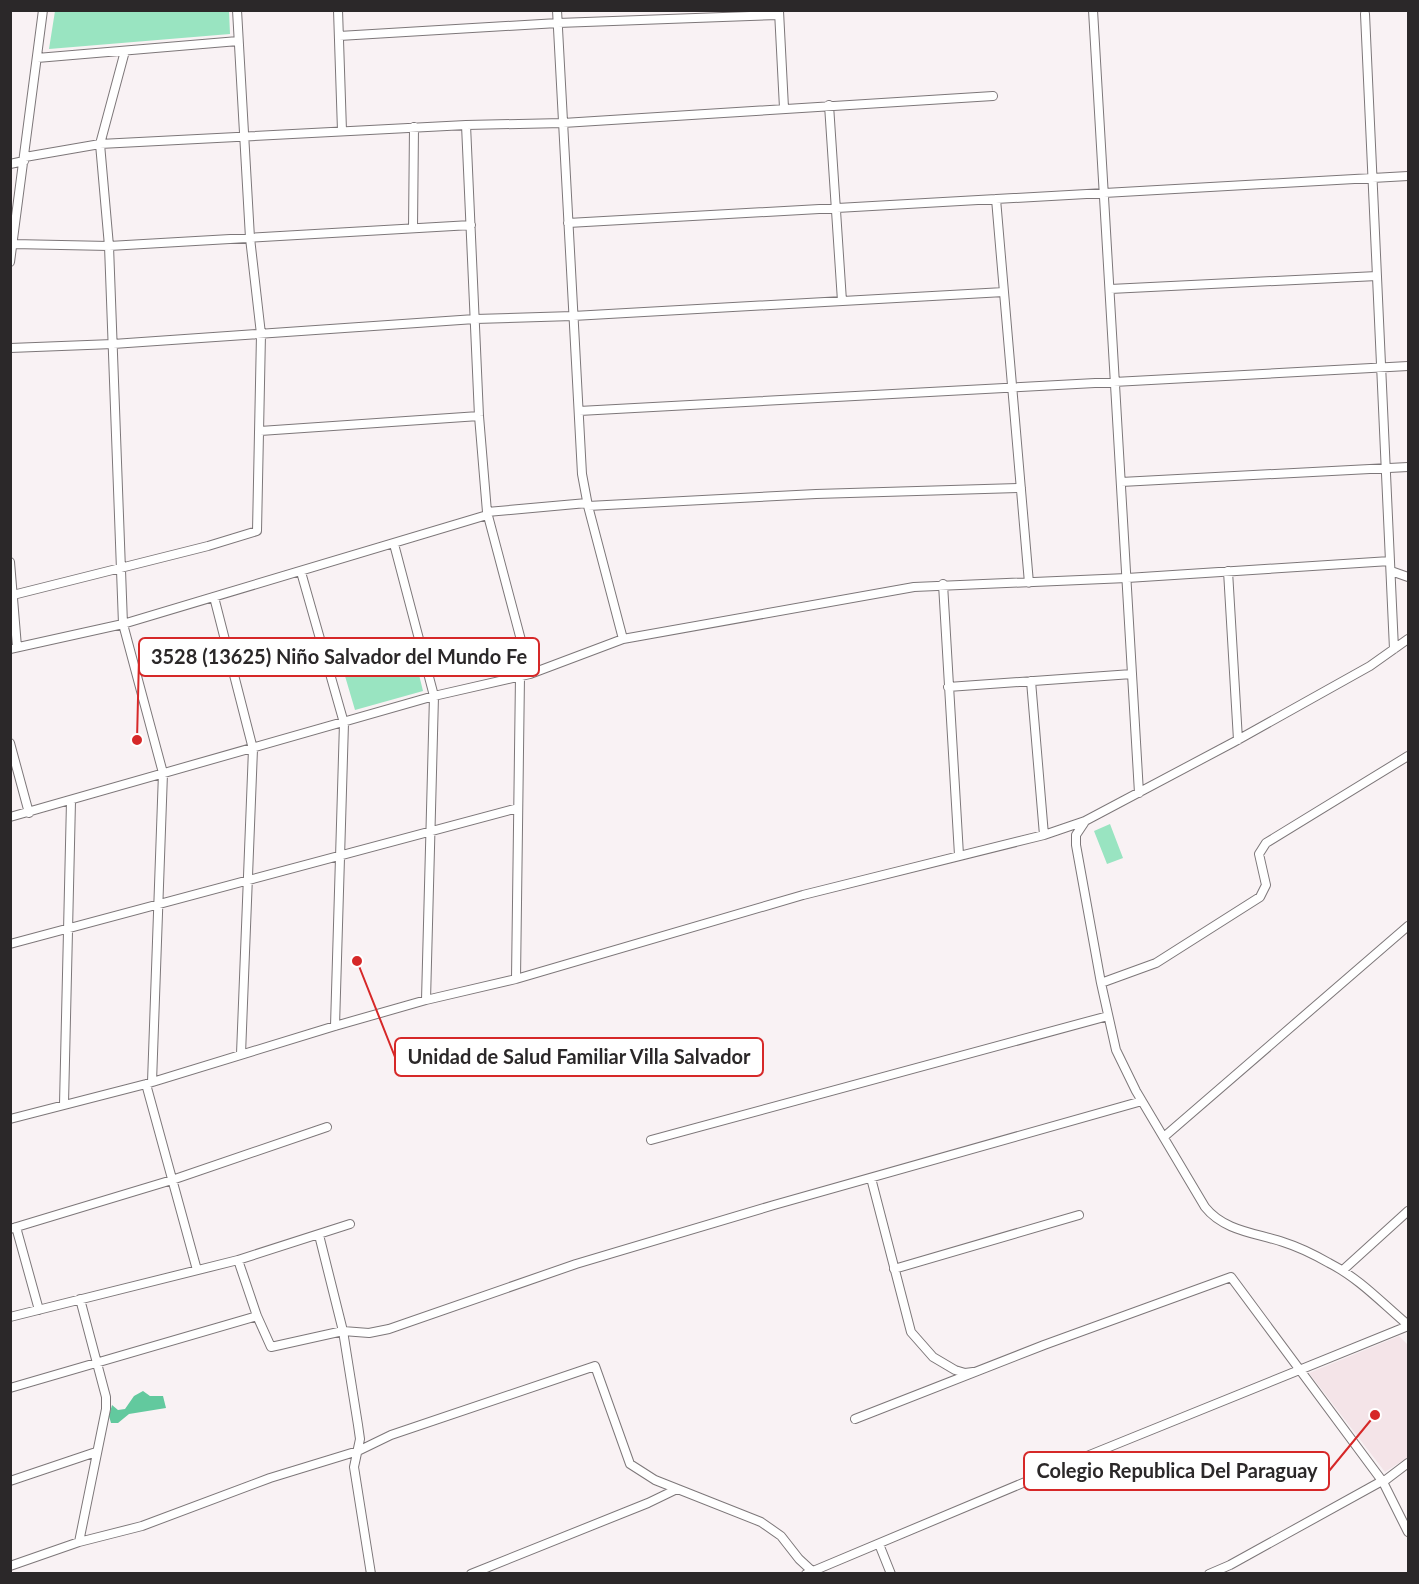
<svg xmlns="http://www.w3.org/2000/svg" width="1419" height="1584" viewBox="0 0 1419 1584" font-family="Lato,sans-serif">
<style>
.built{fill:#f4e4e8}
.green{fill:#99e4c1}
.forest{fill:#62c99e}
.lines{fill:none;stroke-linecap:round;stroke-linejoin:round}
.minor-casing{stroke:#7d7779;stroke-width:10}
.minor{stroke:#fff;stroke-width:8}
.leader{fill:none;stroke:#d62828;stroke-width:2}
.callout-dot{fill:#d62828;stroke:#fff;stroke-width:2}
.callout{fill:#fff;stroke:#d62828;stroke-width:2}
.callout-label{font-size:20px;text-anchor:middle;font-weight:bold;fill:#2b2829}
</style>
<rect width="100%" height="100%" fill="#f9f2f4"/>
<path class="built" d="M1399 1336 1408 1345V1457L1385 1472 1309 1373Z"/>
<path class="green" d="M55 11H229L230 34 49 49Z
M410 638 423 691 355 710 340 659Z
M1110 824 1123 858 1107 864 1094 831Z"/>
<path class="forest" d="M143 1391 150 1396H163L166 1408 129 1414 118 1423H111L109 1416 112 1405 118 1410 125 1409 134 1396Z"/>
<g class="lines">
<defs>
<path id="minor" d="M338 10 342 131
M557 10 582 474 588 506 623 639
M1093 10 1139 793
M779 11 784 108
M1365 14 1394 649
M339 36 558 23 779 15
M125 51 100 144 109 246 123 624 163 773 152 1082
M37 58 238 41
M829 105 842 301
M466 125 479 416 487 512 530 674
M25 157 100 144 466 125 563 123 993 96
M10 164 24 161
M996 199 1029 583
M568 223 1408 176
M413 228 414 127
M13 244 109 246 471 225
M10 262 43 10
M1110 289 1377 276
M10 348 113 344 475 319 573 316 1004 292
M579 411 1408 366
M260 431 479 416
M1121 482 1408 467
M588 506 816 494 1021 488
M487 512 587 503
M394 544 434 696 426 1000
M10 562 17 647
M1228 571 1238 740
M1391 571 1408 577
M301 572 344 723 335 1026
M943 584 959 855
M13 595 208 546 257 531 261 334 250 238 237 10
M214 597 253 749 241 1054
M10 649 123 624 487 515
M1031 681 1044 835
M948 687 1132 674
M10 743 29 813
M10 817 434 696 530 674 623 639 914 587 1127 578 1390 561
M1084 823 1076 835V845L1101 983 1116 1050 1136 1091 1205 1207C1224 1231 1256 1233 1283 1242 1299 1247 1315 1255 1329 1263 1359 1278 1383 1304 1408 1325
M10 944 518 808
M516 979 520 676
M1101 983 1156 963 1260 897 1266 885 1259 854 1266 843 1408 756
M146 1084 197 1270
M64 1104 71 801
M10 1119 146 1084 335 1026 426 1000 516 979 803 895 1044 835 1085 821 1234 742 1370 666 1408 639
M1165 1136 1408 926
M651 1140 1108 1016
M871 1178 911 1332 933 1357 955 1370 965 1373 973 1372
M16 1227 39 1310
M10 1229 172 1180 327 1127
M319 1235 343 1331 358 1425 360 1439 354 1467 371 1574
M238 1260 257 1316 271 1347 343 1331 369 1333 389 1329 576 1264 774 1205 1142 1101
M894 1269 1079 1215
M1343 1270 1408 1211
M10 1317 238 1260 350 1224
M10 1388 257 1316
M855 1419 1044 1345 1231 1277 1383 1482 1408 1532
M10 1481 96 1452
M1383 1482 1408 1463
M79 1542 142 1526 270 1478 358 1451 391 1435 595 1366 630 1464 655 1480 761 1522 781 1536 799 1559 812 1571
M879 1544 891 1574
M10 1566 79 1542 106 1409V1397L80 1299
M471 1574 648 1503 677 1489
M806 1574 1087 1456 1408 1326
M1209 1574 1230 1565 1382 1481"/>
</defs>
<use href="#minor" class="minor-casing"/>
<use href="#minor" class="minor"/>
</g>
<path class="leader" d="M137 740L139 657M357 961L395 1057M1375 1415L1329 1471"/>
<g class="callout-dot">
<circle cx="137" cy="740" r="6"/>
<circle cx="357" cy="961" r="6"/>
<circle cx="1375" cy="1415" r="6"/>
</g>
<g class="callout">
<rect x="139" y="638" width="400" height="38" rx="6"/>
<rect x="395" y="1038" width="368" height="38" rx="6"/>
<rect x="1024" y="1452" width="305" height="38" rx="6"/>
</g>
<g class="callout-label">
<text x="339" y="664">3528 (13625) Niño Salvador del Mundo Fe</text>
<text x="579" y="1064">Unidad de Salud Familiar Villa Salvador</text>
<text x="1177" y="1478">Colegio Republica Del Paraguay</text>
</g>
<rect width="1419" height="1584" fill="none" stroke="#2b2829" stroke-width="24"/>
</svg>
